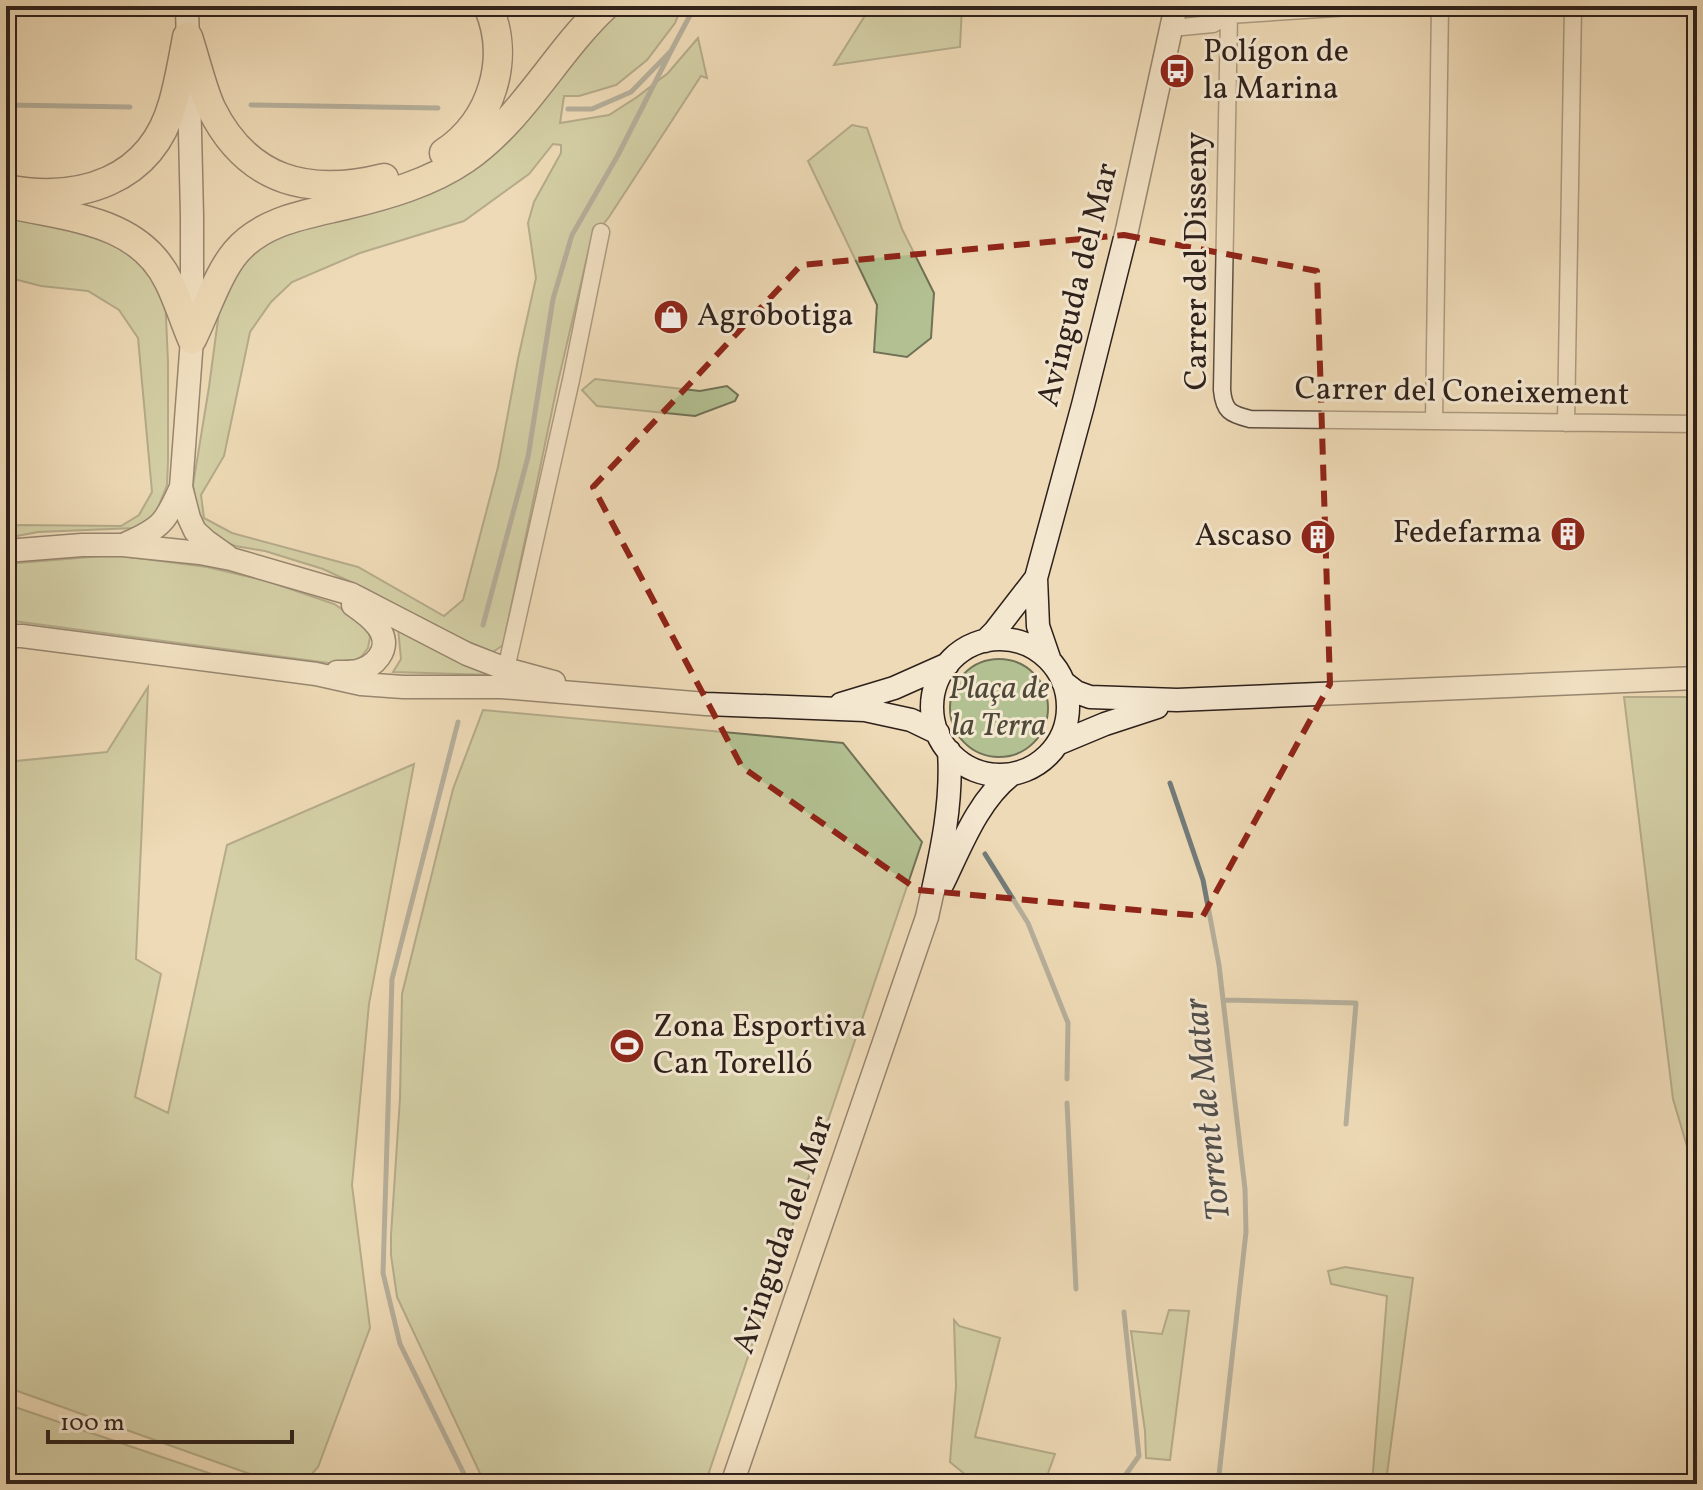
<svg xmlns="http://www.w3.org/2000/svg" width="1703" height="1490" viewBox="0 0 1703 1490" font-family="Vollkorn,serif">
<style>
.green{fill:#b3c192;stroke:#707156;stroke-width:2;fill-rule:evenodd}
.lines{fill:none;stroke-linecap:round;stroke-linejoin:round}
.stream{stroke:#727b7a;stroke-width:5}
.street-casing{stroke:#5e4f42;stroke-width:19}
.secondary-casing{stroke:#2e211b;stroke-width:25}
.highway-casing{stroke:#2e211b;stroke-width:31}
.street{stroke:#f4e7d0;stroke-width:16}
.secondary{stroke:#f4e7d0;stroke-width:22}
.highway{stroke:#eedab6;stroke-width:28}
.marked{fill:none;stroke:#8f2418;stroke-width:6;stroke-dasharray:16 10;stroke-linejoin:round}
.labels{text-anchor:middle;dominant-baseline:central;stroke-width:6;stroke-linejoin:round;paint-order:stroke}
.poi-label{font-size:32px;fill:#2e211b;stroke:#f4e7d0;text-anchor:start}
.street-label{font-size:32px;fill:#2e211b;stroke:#f4e7d0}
.park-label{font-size:32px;font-style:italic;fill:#4f4939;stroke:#f4e7d0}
.water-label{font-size:34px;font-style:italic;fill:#504e4b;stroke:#f4e7d0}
</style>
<rect width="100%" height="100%" fill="#eedab6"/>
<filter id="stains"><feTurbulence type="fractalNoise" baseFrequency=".0025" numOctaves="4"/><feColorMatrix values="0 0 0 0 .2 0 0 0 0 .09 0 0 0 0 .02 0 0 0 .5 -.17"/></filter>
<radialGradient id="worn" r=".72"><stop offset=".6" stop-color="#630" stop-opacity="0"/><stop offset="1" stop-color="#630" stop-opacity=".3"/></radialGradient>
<path class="green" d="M623 6H682L675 23 647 60 616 85 579 96H564L560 123 609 115 637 97 668 73 698 38 707 78 701 76 609 217 591 240 558 382 503 645 493 652 445 632 366 589 323 569 265 551 235 546 214 537 200 524 193 485 209 387 221 297 235 267 273 231 402 198ZM553 144 561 145V153L534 202 528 223 536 278 518 359 498 467 463 600 444 616 358 567 232 533 204 518 201 495 224 456 250 332 271 302 292 282 360 253 464 221 529 174Z
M871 6H962L960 47 834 65Z
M852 125 867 128 902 229 934 293 931 338 907 357 874 352 877 305 808 161Z
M6 214 66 227 132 250 165 295 168 362V461L167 485 155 515 135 528 38 532 6 538V527L20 525 121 526 139 515 152 492 138 338 119 310 88 291 41 286 6 277Z
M595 379 700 391 727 386 738 395 735 401 695 416 597 406 582 390Z
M114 555 207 567 267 581 334 604 366 625 370 637 368 648 361 657 349 663H329L6 620V564Z
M398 628C428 649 460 661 494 675L393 672 401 659Z
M950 708a49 49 0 1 1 98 0a49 49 0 1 1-98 0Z
M148 687 136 959 161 974 135 1097 168 1113 227 845 414 764 369 1004 352 1185 370 1328 318 1467 303 1484H278L6 1387V762L107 752Z
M1624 697H1697V1180L1673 1099Z
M483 710 843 743 922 842 705 1484H485L397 1297 391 1255V1235L400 1098 402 994 453 789Z
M1345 1267 1413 1278 1387 1474 1396 1484H1372L1387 1296 1331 1284 1328 1271Z
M1169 1310 1189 1311 1170 1460H1169L1146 1458 1145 1431 1131 1331 1162 1334Z
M954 1320 959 1326 1000 1338 975 1437 1055 1454 1044 1484H983L967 1476 950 1462 956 1386Z
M6 1404 241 1484H6Z"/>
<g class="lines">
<path class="stream" d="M6 105 130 107
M251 105 438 108
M568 109H592L631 92 671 51 695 6
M483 625 528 457 553 299 572 235 618 155 671 51
M458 722 392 979 383 1273 400 1344 469 1484
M1170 783 1203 880 1219 965 1245 1189 1246 1232 1218 1484
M985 854 1028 923 1068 1023 1067 1079
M1224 1000 1356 1003 1346 1124
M1067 1103 1076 1289
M1119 1484 1139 1456 1124 1312"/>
<defs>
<path id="street" d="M1229 15 1222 390C1224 411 1230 414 1250 419L1697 424
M1171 28 1213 24 1229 15 1366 6
M1434 421 1440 6
M1566 423 1573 6
M506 669 571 380 601 232"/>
<path id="secondary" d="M187 6 192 216V339L181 487 189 518 195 531 206 541 227 556
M127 543C162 528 166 521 181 487
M6 551 82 545H123L200 553 231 559 351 594 467 654 506 669 554 682
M6 636H22L316 674 361 684 403 687H501L706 704 865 710 911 720 938 733
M932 707a68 68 0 1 1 136 0a68 68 0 1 1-136 0Z
M985 641 995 631 1036 578
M1050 661 1038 626 1036 578 1083 405 1127 230 1176 6
M337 672C344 672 351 672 357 671 366 669 374 664 379 657 395 635 369 616 353 605
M1063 682 1076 692 1090 697 1177 700 1697 678
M841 704 894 688 948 664
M1057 744 1105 724 1157 707
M943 883C961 846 978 800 1012 774
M732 1484 927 917C939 862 953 808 949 751"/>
<path id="highway" d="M188 37C195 58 202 88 211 108 247 181 308 197 384 178
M444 153C492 121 511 59 488 6
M6 189C79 203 151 182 173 103 179 82 183 59 187 37
M15 205C72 218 140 221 169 282 178 300 184 320 192 339
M192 339C205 313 218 273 236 252 263 220 308 214 346 205 387 195 430 183 465 159 523 119 555 53 605 6"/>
</defs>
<use href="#street" class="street-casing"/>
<use href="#secondary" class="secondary-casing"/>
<use href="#highway" class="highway-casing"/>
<use href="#street" class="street"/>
<use href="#secondary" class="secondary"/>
<use href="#highway" class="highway"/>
</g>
<path d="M0 0H1703V1490H0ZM1124 235 1317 271 1330 684 1203 916 918 890 742 767 593 487 801 265Z" fill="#eedab6" fill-opacity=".55" fill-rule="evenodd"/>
<path class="marked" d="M1124 235 1317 271 1330 684 1203 916 918 890 742 767 593 487 801 265Z"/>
<defs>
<symbol id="bus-disc" viewBox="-11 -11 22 22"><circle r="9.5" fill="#8f2418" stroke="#f4e7d0"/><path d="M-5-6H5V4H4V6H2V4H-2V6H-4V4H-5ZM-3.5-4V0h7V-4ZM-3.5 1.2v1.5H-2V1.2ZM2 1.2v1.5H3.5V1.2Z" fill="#fff"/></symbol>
<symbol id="shop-disc" viewBox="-11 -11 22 22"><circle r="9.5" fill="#8f2418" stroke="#f4e7d0"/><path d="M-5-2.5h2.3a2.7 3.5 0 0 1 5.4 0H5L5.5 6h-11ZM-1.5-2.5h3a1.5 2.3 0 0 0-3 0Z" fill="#fff"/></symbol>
<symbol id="building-disc" viewBox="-11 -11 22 22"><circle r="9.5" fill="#8f2418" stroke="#f4e7d0"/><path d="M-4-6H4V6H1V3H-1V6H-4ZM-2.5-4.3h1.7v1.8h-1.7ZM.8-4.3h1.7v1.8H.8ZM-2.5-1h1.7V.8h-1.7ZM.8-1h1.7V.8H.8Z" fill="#fff"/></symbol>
<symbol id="stadium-disc" viewBox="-11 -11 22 22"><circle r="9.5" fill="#8f2418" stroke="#f4e7d0"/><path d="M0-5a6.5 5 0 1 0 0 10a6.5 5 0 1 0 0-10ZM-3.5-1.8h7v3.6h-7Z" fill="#fff"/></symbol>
</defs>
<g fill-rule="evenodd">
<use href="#bus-disc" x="1157" y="51" width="40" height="40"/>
<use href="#shop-disc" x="651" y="297" width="40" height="40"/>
<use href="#building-disc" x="1548" y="514" width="40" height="40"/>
<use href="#building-disc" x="1298" y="517" width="40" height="40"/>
<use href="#stadium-disc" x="607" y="1026" width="40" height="40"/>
</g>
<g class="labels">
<g class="poi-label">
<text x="1203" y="53">Polígon de<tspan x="1203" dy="37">la Marina</tspan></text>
<text x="697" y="317">Agrobotiga</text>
<text x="1542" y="534" text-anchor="end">Fedefarma</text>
<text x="1292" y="537" text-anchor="end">Ascaso</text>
<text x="653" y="1028">Zona Esportiva<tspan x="653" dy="37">Can Torelló</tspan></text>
</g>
<g class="street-label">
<text transform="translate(1198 261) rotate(-90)">Carrer del Disseny</text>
<text transform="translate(1079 285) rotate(-76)">Avinguda del Mar</text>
<text transform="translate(1462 393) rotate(1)">Carrer del Coneixement</text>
<text transform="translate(784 1235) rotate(-71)">Avinguda del Mar</text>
</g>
<g class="park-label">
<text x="999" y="690">Plaça de<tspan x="999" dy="37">la Terra</tspan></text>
</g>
<g class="water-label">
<text transform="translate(1209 1109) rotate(-96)">Torrent de Matar</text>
</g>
</g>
<rect width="1703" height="1490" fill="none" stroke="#eedab6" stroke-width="32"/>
<rect x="8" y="8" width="1687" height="1474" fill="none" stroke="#2e211b" stroke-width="4"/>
<rect x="16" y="16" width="1671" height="1458" fill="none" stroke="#2e211b" stroke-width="2"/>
<path d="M48 1430v12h244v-12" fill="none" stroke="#2e211b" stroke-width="4"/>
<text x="60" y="1430" font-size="24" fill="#2e211b" stroke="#f4e7d0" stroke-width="6" paint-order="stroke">100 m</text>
<rect width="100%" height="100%" filter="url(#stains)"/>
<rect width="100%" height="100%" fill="url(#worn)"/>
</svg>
